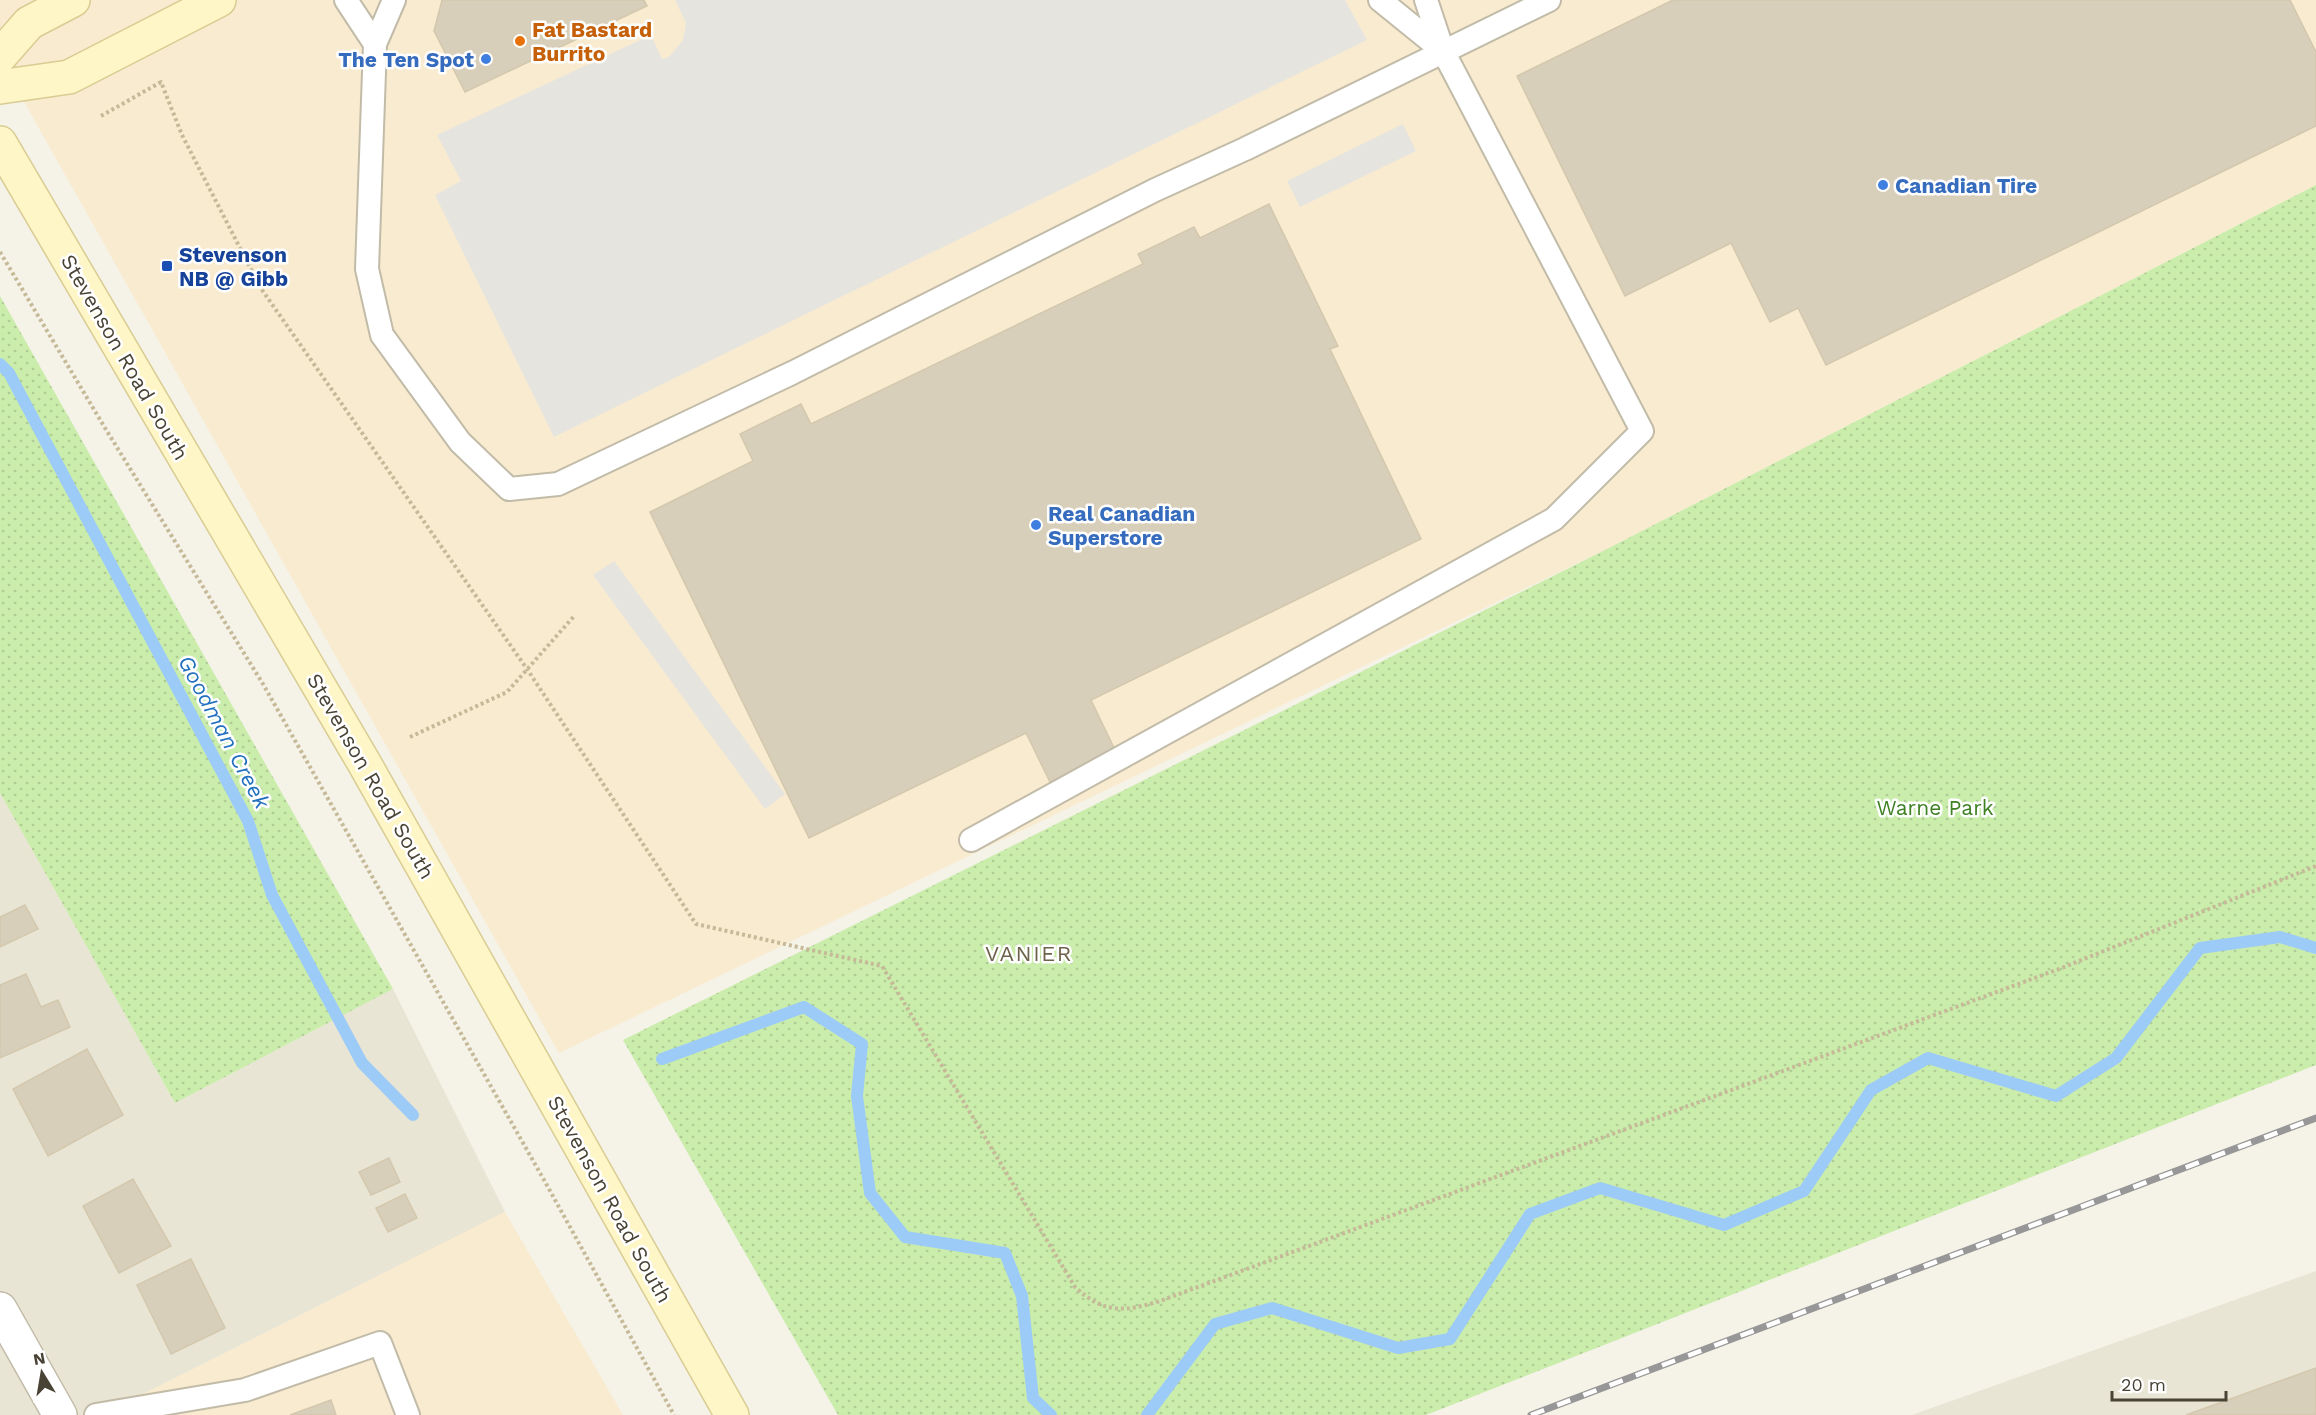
<svg xmlns="http://www.w3.org/2000/svg" width="2316" height="1415" viewBox="0 0 2316 1415" font-family="'Work Sans',sans-serif">
<style>
.residential{fill:#e9e5d4}
.commercial{fill:#f9ebd0}
.grass{fill:url(#grass-dots)}
.parking{fill:#e6e4df}
.lines{fill:none;stroke-linecap:round;stroke-linejoin:round}
.stream{stroke:#9dcbf7;stroke-width:12}
.building{fill:#d8cfbb;stroke:#d3c8ad;stroke-width:1.5}
.service-casing{stroke:#c1bba8;stroke-width:26}
.minor-casing{stroke:#c1bba8;stroke-width:36}
.secondary-casing{stroke:#d9cc92;stroke-width:36}
.path{stroke:#c5b998;stroke-width:4;stroke-dasharray:3 3;stroke-linecap:butt}
.service{stroke:#fff;stroke-width:22}
.minor{stroke:#fff;stroke-width:33}
.secondary{stroke:#fff6c7;stroke-width:33}
.rail-casing{stroke:#979797;stroke-width:7}
.rail{stroke:#fff;stroke-width:4.5;stroke-dasharray:14;stroke-linecap:butt}
.food-dot{fill:#e8710a;stroke:#fff;stroke-width:2}
.shop-dot{fill:#3f7fe0;stroke:#fff;stroke-width:2}
.transit-dot{fill:#1a4fb4;stroke:#fff;stroke-width:2}
.labels{text-anchor:middle;dominant-baseline:central;stroke-width:5;stroke-linejoin:round;paint-order:stroke}
.food-label{font-size:21px;font-weight:bold;fill:#c56008;stroke:#fff;text-anchor:start}
.shop-label{font-size:21px;font-weight:bold;fill:#366cbe;stroke:#fff;text-anchor:start}
.transit-label{font-size:21px;font-weight:bold;fill:#164399;stroke:#fff;text-anchor:start}
.street-label{font-size:21px;fill:#494335;stroke:#fff}
.park-label{font-size:21px;fill:#3e8122;stroke:#fff}
.water-label{font-size:22px;font-style:italic;fill:#2370bf;stroke:#fff}
.neighbourhood-label{font-size:22px;letter-spacing:1.5px;fill:#6d624b;stroke:#fff}
</style>
<defs>
<pattern id="grass-dots" width="8" height="8" patternUnits="userSpaceOnUse" patternTransform="scale(1.5)"><rect width="8" height="8" fill="#caedac"/><path d="M2 2h.1M6 6h.1" fill="none" stroke="#afcc95" stroke-width="1.8" stroke-linecap="round"/></pattern>
</defs>
<rect width="100%" height="100%" fill="#f5f2e7"/>
<path class="residential" d="M0 793 175 1103 393 989 505 1212 126 1403 131 1415H0Z
M2316 1271V1415H1912Z"/>
<path class="commercial" d="M0 0H2316V185L1603 551 559 1053 0 59Z
M505 1212 623 1415H131L125 1403Z"/>
<path class="grass" d="M2316 185V1065L1426 1415H838L623 1040 1603 551Z
M0 296 393 989 175 1103 0 793Z"/>
<path class="parking" d="M675 0H1345L1367 40 554 437 435 195 461 181 437 135 651 35 662 59 669 57 683 40 686 23Z
M1403 124 1416 151 1300 207 1287 181Z
M614 561 785 794 765 809 593 575Z"/>
<g class="lines">
<path class="stream" d="M0 364 9 373 248 821 272 895 362 1063 413 1115
M662 1059 804 1007 862 1044 857 1096 870 1193 905 1237 1005 1253 1022 1296 1033 1398 1051 1415
M1147 1415 1215 1324 1272 1308 1398 1348 1450 1339 1530 1214 1600 1188 1724 1225 1804 1191 1871 1090 1928 1058 2056 1096 2116 1058 2200 948 2280 937 2316 948"/>
</g>
<path class="building" d="M442 0H644L647 6 465 92 434 31Z
M1673 0H2290L2316 52V126L1826 365 1798 308 1770 322 1731 243 1625 296 1517 76Z
M1269 204 1338 346 1330 349 1421 539 1091 700 1115 750 1050 782 1026 733 809 838 650 512 753 461 740 434 801 404 811 424 1143 264 1138 254 1194 227 1200 238Z
M25 905 38 929 0 947V917Z
M26 974 41 1007 58 1000 70 1027 0 1058V985Z
M87 1049 123 1115 48 1156 13 1089Z
M389 1158 400 1182 371 1195 359 1172Z
M133 1179 171 1246 119 1273 83 1206Z
M405 1194 417 1218 388 1232 376 1208Z
M191 1259 225 1328 171 1354 137 1285Z
M2316 1368V1415H2186Z
M331 1400 336 1415H290Z"/>
<g class="lines">
<defs>
<path id="service" d="M346 0 375 44
M394 0 375 44 367 269 382 335 460 442 509 489 558 484 792 373 1155 190 1245 149 1549 0
M1380 0 1443 51
M971 840 1554 519 1642 431 1443 51 1426 0
M96 1415 245 1390 380 1343 408 1415"/>
<path id="minor" d="M0 1309 60 1415"/>
<path id="secondary" d="M0 56 29 23 73 0
M0 87 69 77 219 0
M0 143 363 761 732 1415"/>
</defs>
<use href="#service" class="service-casing"/>
<use href="#minor" class="minor-casing"/>
<use href="#secondary" class="secondary-casing"/>
<path class="path" d="M101 116 161 82 182 135 260 287 527 669 696 924 882 966 1075 1287C1104 1314 1124 1312 1160 1301L2059 969 2316 866
M0 252 105 428 263 684 544 1180 674 1415
M410 737 507 692 575 615"/>
<use href="#service" class="service"/>
<use href="#minor" class="minor"/>
<use href="#secondary" class="secondary"/>
<defs>
<path id="rail" d="M1531 1415 2316 1118"/>
</defs>
<use href="#rail" class="rail-casing"/>
<use href="#rail" class="rail"/>
</g>
<circle class="food-dot" cx="520" cy="41" r="6"/>
<g class="shop-dot">
<circle cx="486" cy="59" r="6"/>
<circle cx="1883" cy="185" r="6"/>
<circle cx="1036" cy="525" r="6"/>
</g>
<rect class="transit-dot" x="161" y="260" width="12" height="12" rx="3"/>
<g class="labels">
<g class="food-label">
<text x="532" y="29">Fat Bastard<tspan x="532" dy="24">Burrito</tspan></text>
</g>
<g class="shop-label">
<text x="474" y="59" text-anchor="end">The Ten Spot</text>
<text x="1895" y="185">Canadian Tire</text>
<text x="1048" y="513">Real Canadian<tspan x="1048" dy="24">Superstore</tspan></text>
</g>
<g class="transit-label">
<text x="179" y="254">Stevenson<tspan x="179" dy="24">NB @ Gibb</tspan></text>
</g>
<g class="street-label">
<text transform="translate(125 357) rotate(60)">Stevenson Road South</text>
<text transform="translate(371 776) rotate(60)">Stevenson Road South</text>
<text transform="translate(610 1199) rotate(61)">Stevenson Road South</text>
</g>
<g class="park-label">
<text x="1935" y="807">Warne Park</text>
</g>
<g class="water-label">
<text transform="translate(224 732) rotate(62)">Goodman Creek</text>
</g>
<g class="neighbourhood-label">
<text x="1029" y="953">VANIER</text>
</g>
</g>
<g transform="translate(42 1373) rotate(349)" stroke="#ffffff" stroke-width="4.5" paint-order="stroke">
<path d="M0-4.5L10 22L0 15L-10 22Z" fill="#494335"/>
<text y="-9" font-size="16" font-weight="bold" text-anchor="middle" fill="#494335">N</text>
</g>
<path d="M2112 1391v9h114v-9" fill="none" stroke="#494335" stroke-width="3"/>
<text x="2121" y="1391" font-size="18" fill="#494335" stroke="#ffffff" stroke-width="4.5" paint-order="stroke">20 m</text>
</svg>
